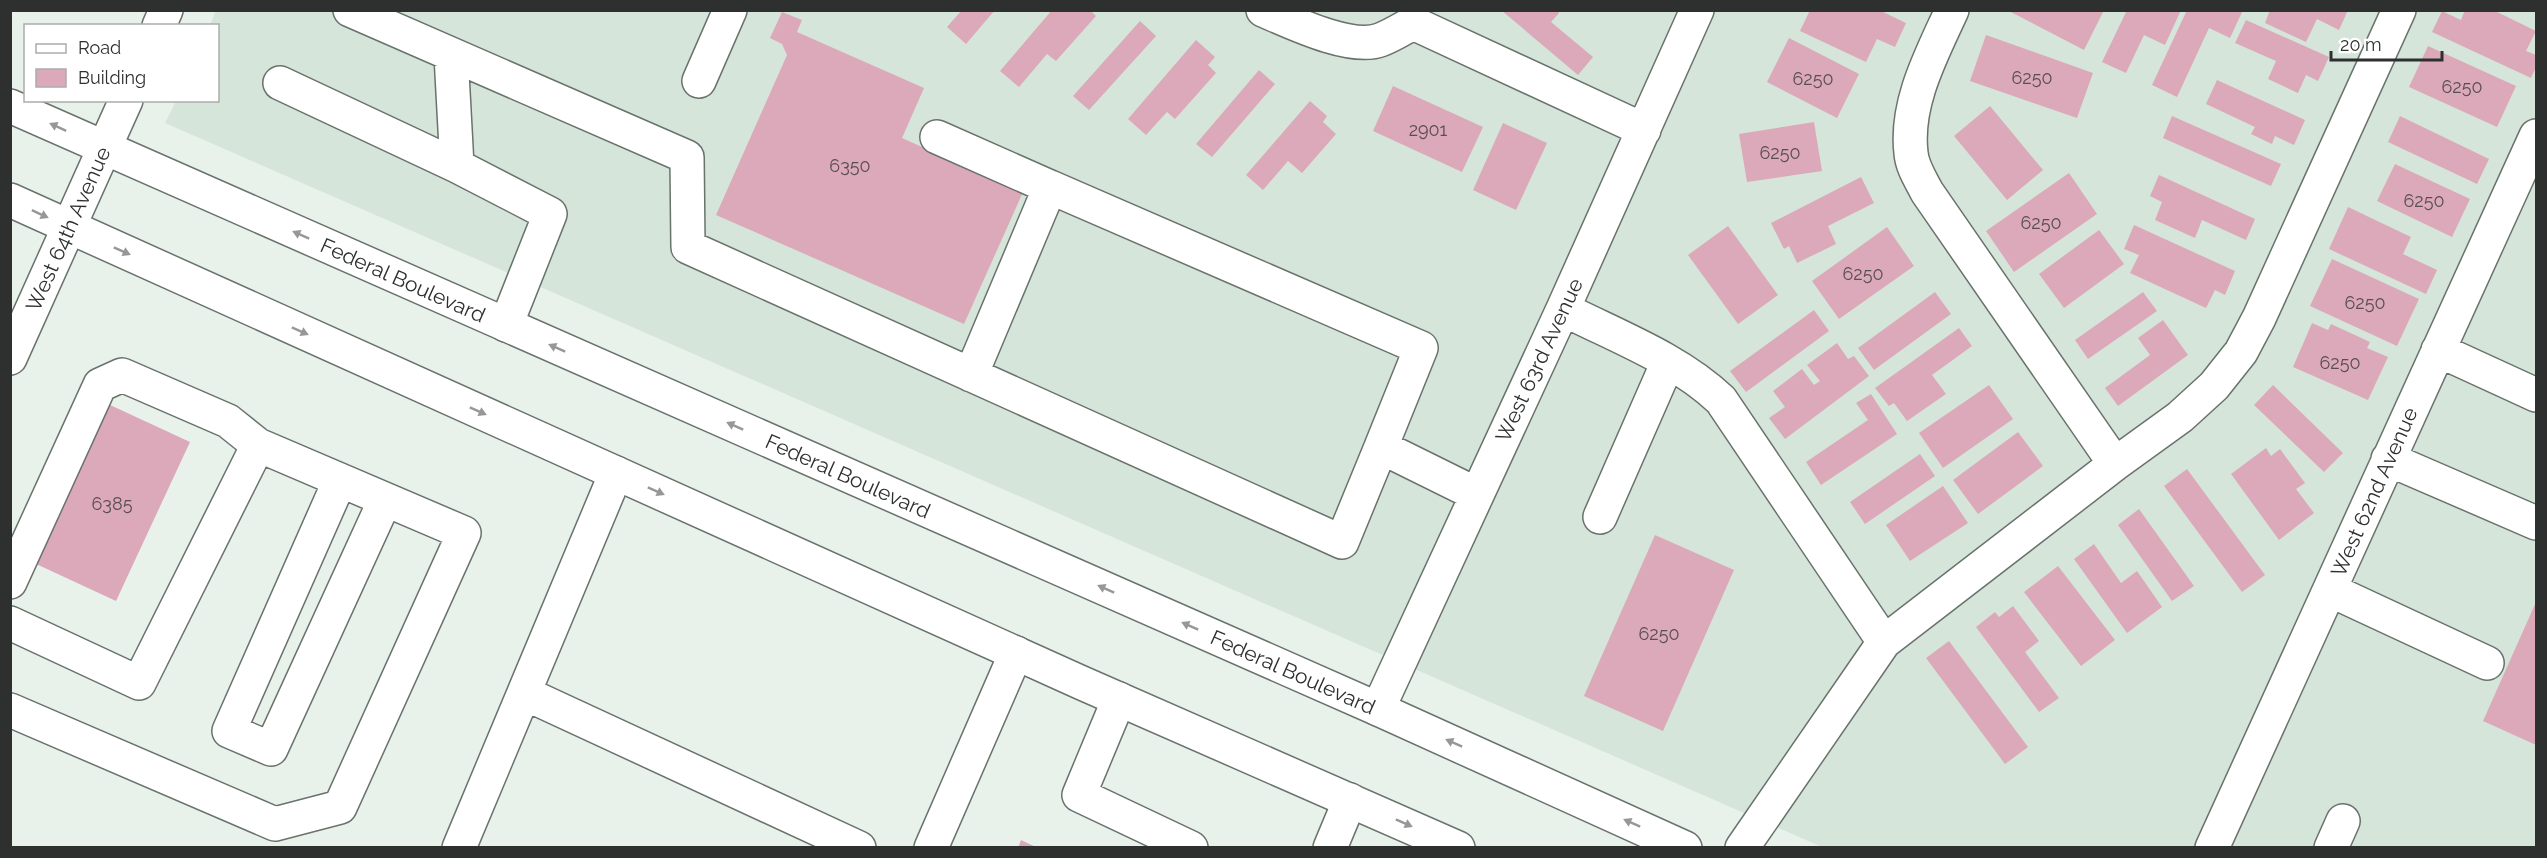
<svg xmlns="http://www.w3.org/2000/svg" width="2547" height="858" viewBox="0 0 2547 858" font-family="Raleway,sans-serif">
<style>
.built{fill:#d5e5da}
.building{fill:#dca9ba}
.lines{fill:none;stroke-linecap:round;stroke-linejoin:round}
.minor-casing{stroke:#69726c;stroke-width:36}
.major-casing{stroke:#69726c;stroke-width:36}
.minor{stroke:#fff;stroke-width:33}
.major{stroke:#fff;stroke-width:33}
.oneway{fill:#969896}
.labels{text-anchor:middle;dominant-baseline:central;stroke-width:4.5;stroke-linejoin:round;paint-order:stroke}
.number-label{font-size:18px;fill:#594e51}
.street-label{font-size:21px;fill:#2d302e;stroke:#fff}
</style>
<rect width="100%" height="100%" fill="#e8f2eb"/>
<path class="built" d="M216 10 2536 11V847H1822L165 123 176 101 218 100V26L210 25Z"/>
<path class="building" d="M962 10H995L966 44 947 27Z
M1052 10H1090L1096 16 1056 61 1047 54 1019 87 1000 71Z
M1501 10H1557L1559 13 1551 22 1593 57 1578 75Z
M1810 10H1879L1906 23 1895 47 1877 39 1866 62 1800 31Z
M2007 10H2101L2103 12 2084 50Z
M2127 10H2181L2165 45 2144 35 2126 73 2102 62Z
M2187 10H2243L2230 38 2209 28 2177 97 2152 85Z
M2270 10H2348L2339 30 2317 19 2306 42 2265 23Z
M2465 10H2493L2536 31 2526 51 2536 55V67L2531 78 2432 32 2442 11 2461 20Z
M782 12 802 20 797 32 924 88 902 138 1023 192 964 324 716 215 787 55 782 44 770 38Z
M2246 20 2329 57 2318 81 2306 75 2298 93 2268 79 2276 61 2235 43Z
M1140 21 1156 36 1089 110 1073 96Z
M1986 35 2093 73 2077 118 1970 81Z
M1789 38 1859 74 1837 118 1767 82Z
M1196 40 1215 57 1208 65 1216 73 1175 119 1167 112 1146 135 1128 119Z
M2428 46 2516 86 2497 127 2409 87Z
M1259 70 1275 84 1212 157 1196 144Z
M2217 80 2305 120 2294 145 2275 136 2272 144 2251 134 2255 127 2206 104Z
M1393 86 1483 127 1462 172 1373 131Z
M1310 101 1327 116 1323 122 1336 134 1302 173 1288 161 1263 190 1246 175Z
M1990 106 2043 170 2007 200 1954 136Z
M2172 116 2281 164 2271 186 2163 138Z
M2400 116 2489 159 2477 184 2388 142Z
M1814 122 1822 171 1747 182 1739 134Z
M1503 123 1547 143 1516 210 1473 190Z
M2395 164 2470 199 2452 237 2377 201Z
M2069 173 2097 214 2014 272 1986 231Z
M2159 175 2255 219 2246 240 2202 220 2195 238 2155 220 2162 202 2150 196Z
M1861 177 1874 203 1828 226 1836 244 1797 263 1789 246 1784 249 1771 223Z
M2348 207 2411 237 2403 254 2437 270 2426 294 2329 249Z
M2134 225 2235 271 2225 295 2215 290 2206 308 2130 273 2139 255 2124 249Z
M1728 226 1778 295 1738 324 1688 255Z
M1887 227 1914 266 1839 319 1812 281Z
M2099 230 2124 264 2064 308 2039 274Z
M2332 259 2419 299 2397 346 2310 306Z
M1935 292 1951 314 1874 370 1858 348Z
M2143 292 2157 311 2088 359 2075 340Z
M1814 310 1829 331 1746 392 1730 371Z
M2163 320 2188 355 2118 406 2105 388 2150 355 2138 338Z
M2312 323 2328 330 2331 324 2370 342 2367 348 2388 357 2368 400 2293 367Z
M1959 328 1972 346 1932 375 1946 394 1907 421 1894 403 1889 406 1875 388Z
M1837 343 1848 359 1854 356 1869 376 1785 439 1769 418 1785 407 1773 391 1802 369 1814 385 1820 381 1807 365Z
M1989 385 2013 419 1943 468 1919 433Z
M2273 385 2343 453 2324 472 2254 405Z
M1871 394 1897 434 1821 485 1806 462 1868 420 1856 403Z
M108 404 190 442 116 601 34 563Z
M2018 432 2043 466 1978 514 1953 480Z
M2266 448 2271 456 2280 449 2305 483 2296 489 2314 513 2279 540 2231 474Z
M1920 454 1935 476 1865 524 1850 502Z
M2187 469 2265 575 2242 592 2164 486Z
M1943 486 1968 523 1910 561 1886 525Z
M2139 509 2194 586 2172 601 2118 525Z
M1655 535 1734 570 1663 731 1584 696Z
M2094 544 2121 583 2137 571 2162 607 2127 633 2074 559Z
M2058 566 2115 640 2081 666 2024 592Z
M2536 602V745L2483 721Z
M2013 606 2039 641 2025 652 2059 698 2039 712 1976 627 1995 612 1999 617Z
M1949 641 2028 747 2005 764 1926 658Z
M1021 840 1038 848H1018Z"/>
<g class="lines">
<defs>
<path id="minor" d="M350 10 687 157 688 247 1342 542 1381 447 1476 494
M1263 10C1291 22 1351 51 1380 40 1391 36 1402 29 1413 23L1644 130
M1952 10C1932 54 1905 103 1911 153 1912 167 1921 180 1927 192L2115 464
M159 26 166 10
M451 55 457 166 550 214 506 325
M699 81 730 10
M280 83 457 166
M937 137 1050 187
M1563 309C1616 336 1678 359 1721 400L1884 642
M2438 350 2536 395
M10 358 126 100
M971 375 1050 187 1421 348 1381 447
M2388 459 2536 523
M340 480 229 731 271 749 385 500
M1600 517 1668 362
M10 582 100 385 122 375 228 421 258 445
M2330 590 2487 663
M10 623 139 683 258 445 464 533 340 807 275 824 10 710
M524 693 859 848
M1119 699 1079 795 1191 848
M1378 709 1563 309 1697 10
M459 848 616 473
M931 848 1016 653
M1330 848 1350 800
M1742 848 1884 642 2115 464 2180 417 2214 386 2241 352 2259 318 2399 10
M2212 848 2536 136
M2331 848 2343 821"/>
<path id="major" d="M10 106 1378 709 1685 848
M10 200 1082 683 1458 848"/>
</defs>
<use href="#minor" class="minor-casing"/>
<use href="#major" class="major-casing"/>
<use href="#minor" class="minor"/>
<use href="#major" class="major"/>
</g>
<defs><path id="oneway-solid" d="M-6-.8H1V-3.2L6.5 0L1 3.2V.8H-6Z" transform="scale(1.5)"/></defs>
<g class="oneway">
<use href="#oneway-solid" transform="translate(58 127) rotate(-155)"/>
<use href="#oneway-solid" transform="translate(40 214) rotate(25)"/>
<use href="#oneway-solid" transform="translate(301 235) rotate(-156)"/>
<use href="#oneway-solid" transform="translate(122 251) rotate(24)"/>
<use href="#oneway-solid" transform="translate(300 331) rotate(24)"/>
<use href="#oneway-solid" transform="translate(557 348) rotate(-156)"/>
<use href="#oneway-solid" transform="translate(478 411) rotate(24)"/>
<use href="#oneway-solid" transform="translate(735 426) rotate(-156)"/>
<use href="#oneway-solid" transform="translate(656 491) rotate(24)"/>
<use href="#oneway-solid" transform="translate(1106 589) rotate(-156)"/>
<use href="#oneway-solid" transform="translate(1190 626) rotate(-156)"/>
<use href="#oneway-solid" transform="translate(1454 743) rotate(-156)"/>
<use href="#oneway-solid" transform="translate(1404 823) rotate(24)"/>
<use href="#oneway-solid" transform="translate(1632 823) rotate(-156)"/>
</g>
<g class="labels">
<g class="number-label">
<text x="2032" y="77">6250</text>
<text x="1813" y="78">6250</text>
<text x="2462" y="86">6250</text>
<text x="1428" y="129">2901</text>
<text x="1780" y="152">6250</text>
<text x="850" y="165">6350</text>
<text x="2424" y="200">6250</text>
<text x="2041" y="222">6250</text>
<text x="1863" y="273">6250</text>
<text x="2365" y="302">6250</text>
<text x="2340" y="362">6250</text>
<text x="112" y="503">6385</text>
<text x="1659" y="633">6250</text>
</g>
<g class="street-label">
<text transform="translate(68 229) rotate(-66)">West 64th Avenue</text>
<text transform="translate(403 280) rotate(24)">Federal Boulevard</text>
<text transform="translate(1539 360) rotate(-65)">West 63rd Avenue</text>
<text transform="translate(848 476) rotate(24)">Federal Boulevard</text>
<text transform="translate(2374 492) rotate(-66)">West 62nd Avenue</text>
<text transform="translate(1293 672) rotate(24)">Federal Boulevard</text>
</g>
</g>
<rect width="2547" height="858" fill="none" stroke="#2d302e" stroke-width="24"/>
<rect x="24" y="24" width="195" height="78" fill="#ffffff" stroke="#abacab" stroke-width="1.5"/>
<rect x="36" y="44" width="30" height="9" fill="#ffffff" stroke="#abacab" stroke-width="1.5"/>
<text x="78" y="54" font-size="18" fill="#2d302e">Road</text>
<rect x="36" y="69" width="30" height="18" fill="#dca9ba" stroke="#abacab" stroke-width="1.5"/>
<text x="78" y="84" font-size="18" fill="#2d302e">Building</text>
<path d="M2331 51v9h111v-9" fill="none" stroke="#2d302e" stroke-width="3"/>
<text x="2340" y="51" font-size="18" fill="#2d302e" stroke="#ffffff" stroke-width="4.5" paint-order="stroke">20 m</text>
</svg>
